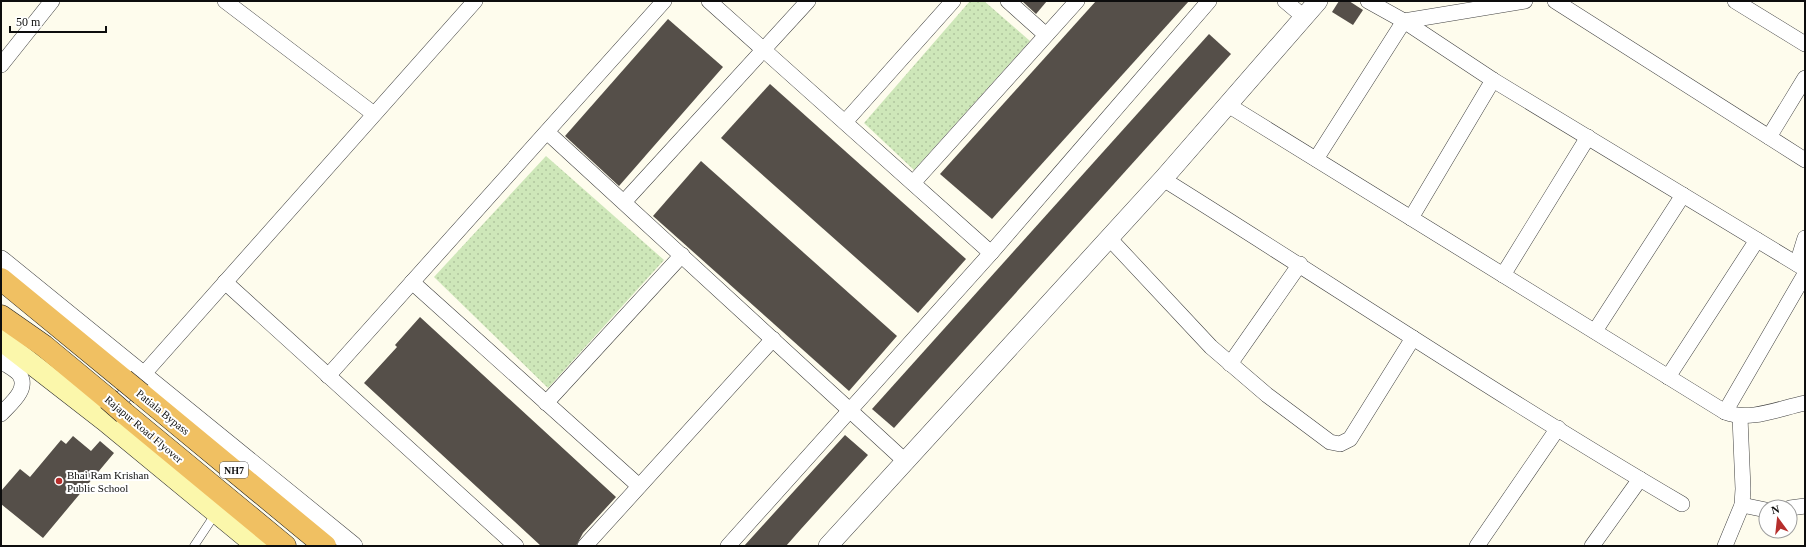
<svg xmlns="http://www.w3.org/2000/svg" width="1806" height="547" font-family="'Times New Roman',serif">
	<defs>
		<pattern id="park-dots" width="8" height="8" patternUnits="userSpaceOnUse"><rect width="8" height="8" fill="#cee7b9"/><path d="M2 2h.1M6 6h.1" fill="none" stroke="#b0c59e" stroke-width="1.8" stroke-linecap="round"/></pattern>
	</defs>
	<rect width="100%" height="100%" fill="#fefced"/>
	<g fill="url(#park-dots)">
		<path d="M970,1h14l46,40 -116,129 -50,-47z"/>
		<path d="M546,156l118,104 -116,128 -114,-111z"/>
	</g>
	<g fill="#554f49">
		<path d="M1022,1h25l-11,13z"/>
		<path d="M1096,1h93l-197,218 -52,-45z"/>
		<path d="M1339,1h10l14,9 -10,15 -21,-13z"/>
		<path d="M668,19l55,48 -104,119 -54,-50z"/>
		<path d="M1209,34l22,20 -337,374 -22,-19z"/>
		<path d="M770,84l196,175 -48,54 -197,-175z"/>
		<path d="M701,161l196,175 -48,55 -196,-175z"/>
		<path d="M420,317l196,180 -33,36 -7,13h-35l-177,-163 33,-36 -2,-2z"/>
		<path d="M845,435l23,20 -67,74 -15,17h-42z"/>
		<path d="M73,436l18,15 9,-10 14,12 -71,85 -42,-34v-13l19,-22 10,8 31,-37 5,4z"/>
	</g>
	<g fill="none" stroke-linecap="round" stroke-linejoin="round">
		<g stroke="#404040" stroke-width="9">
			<path id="service" d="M194,546l22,-33"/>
		</g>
		<g stroke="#404040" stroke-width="16">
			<g id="minor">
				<path d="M225,1l149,113"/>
				<path d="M709,1l282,252 218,-252"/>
				<path d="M1008,1l38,34"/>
				<path d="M1285,1l19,16"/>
				<path d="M1368,1l36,20 89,59 312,189"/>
				<path d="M1555,1l250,159"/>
				<path d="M1735,1l70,43"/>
				<path d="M1,65l51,-64"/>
				<path d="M1228,105l497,307c25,10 55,-4 80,-9"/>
				<path d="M845,122l108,-121"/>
				<path d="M547,132l358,329"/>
				<path d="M1769,137l36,-59"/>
				<path d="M1316,159l88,-138 121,-20"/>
				<path d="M1163,179c173,108 343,222 519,325"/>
				<path d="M913,183l164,-182"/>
				<path d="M624,202l184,-201"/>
				<path d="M1411,218l82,-138"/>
				<path d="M1109,238l102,109 56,48 63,47 10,2 10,-5 63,-101"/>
				<path d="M1797,264l8,-26"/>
				<path d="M1503,275l85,-138"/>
				<path d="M225,282l291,264"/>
				<path d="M412,282l227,204"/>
				<path d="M1595,331l88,-136"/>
				<path d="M1,361c5,4 14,8 18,13 11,15 -9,30 -18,40"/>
				<path d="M1230,364l70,-100"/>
				<path d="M328,376l336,-375"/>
				<path d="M1668,377l89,-137"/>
				<path d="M546,403l136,-148"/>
				<path d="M1725,412l80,-138"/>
				<path d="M109,413l366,-412"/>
				<path d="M1742,505l24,5"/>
				<path d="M1790,508l15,-2"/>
				<path d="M585,546l188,-207"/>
				<path d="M728,546l263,-293"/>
				<path d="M1477,546l81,-118"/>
				<path d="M1592,546l48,-67"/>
				<path d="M1725,546l17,-41 1,-16 -3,-72"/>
			</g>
		</g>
		<g stroke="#404040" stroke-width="20">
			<g id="tertiary">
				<path d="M1,260l352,286"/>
				<path d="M828,546l335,-367 155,-178"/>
			</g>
		</g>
		<g stroke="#2f2f2f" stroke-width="22">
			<path id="secondary" d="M1,340l103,80 153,126"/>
		</g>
		<g stroke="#1e1e1e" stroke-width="23">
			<g id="trunk">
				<path d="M1,279l123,101"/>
				<path d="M1,316l43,30 64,53"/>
				<path d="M141,394l184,152"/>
				<path d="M124,413l161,133"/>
			</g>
		</g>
		<use href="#service" stroke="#fff" stroke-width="8"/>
		<use href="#minor" stroke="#fff" stroke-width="15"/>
		<use href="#tertiary" stroke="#fff" stroke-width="19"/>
		<use href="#secondary" stroke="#fbf7ab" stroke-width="21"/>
		<use href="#trunk" stroke="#f0c062" stroke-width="22"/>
		<g stroke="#1e1e1e" stroke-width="23" stroke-linecap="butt">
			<g id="trunk-bridge">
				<path d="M124,380l17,14"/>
				<path d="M108,399l16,14"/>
			</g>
		</g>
		<use href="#trunk-bridge" stroke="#f0c062" stroke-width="22"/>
	</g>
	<circle fill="#b62e2c" stroke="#fff" stroke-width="1.5" cx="59" cy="481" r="4"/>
	<g text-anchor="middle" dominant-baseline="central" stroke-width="4" stroke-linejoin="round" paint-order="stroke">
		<rect fill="#fff" stroke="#565656" stroke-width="1" x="220" y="462" width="28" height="16" rx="3"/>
		<g font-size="10" font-weight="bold" fill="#0d0d0d">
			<text x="234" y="470">NH7</text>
		</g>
		<g font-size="11" fill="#0d0d0d" stroke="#fff">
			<text transform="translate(163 412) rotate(39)">Patiala Bypass</text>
			<text transform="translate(144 429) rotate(40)">Rajapur Road Flyover</text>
		</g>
		<g font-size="11" fill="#0d0d0d" stroke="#fff" text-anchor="start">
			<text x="67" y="475">Bhai Ram Krishan<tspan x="67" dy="13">Public School</tspan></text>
		</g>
	</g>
	<rect width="1806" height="547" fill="none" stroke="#0d0d0d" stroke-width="4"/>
	<g transform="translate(1778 519) rotate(345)"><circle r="19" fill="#ffffff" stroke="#9e9e9e"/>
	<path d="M0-3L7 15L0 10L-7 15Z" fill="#b62e2c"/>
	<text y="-6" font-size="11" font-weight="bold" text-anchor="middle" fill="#0d0d0d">N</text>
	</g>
	<path d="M10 26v6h96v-6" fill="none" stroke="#0d0d0d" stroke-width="2"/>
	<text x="16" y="26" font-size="12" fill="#0d0d0d" stroke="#ffffff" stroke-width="3" paint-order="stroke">50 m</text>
</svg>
